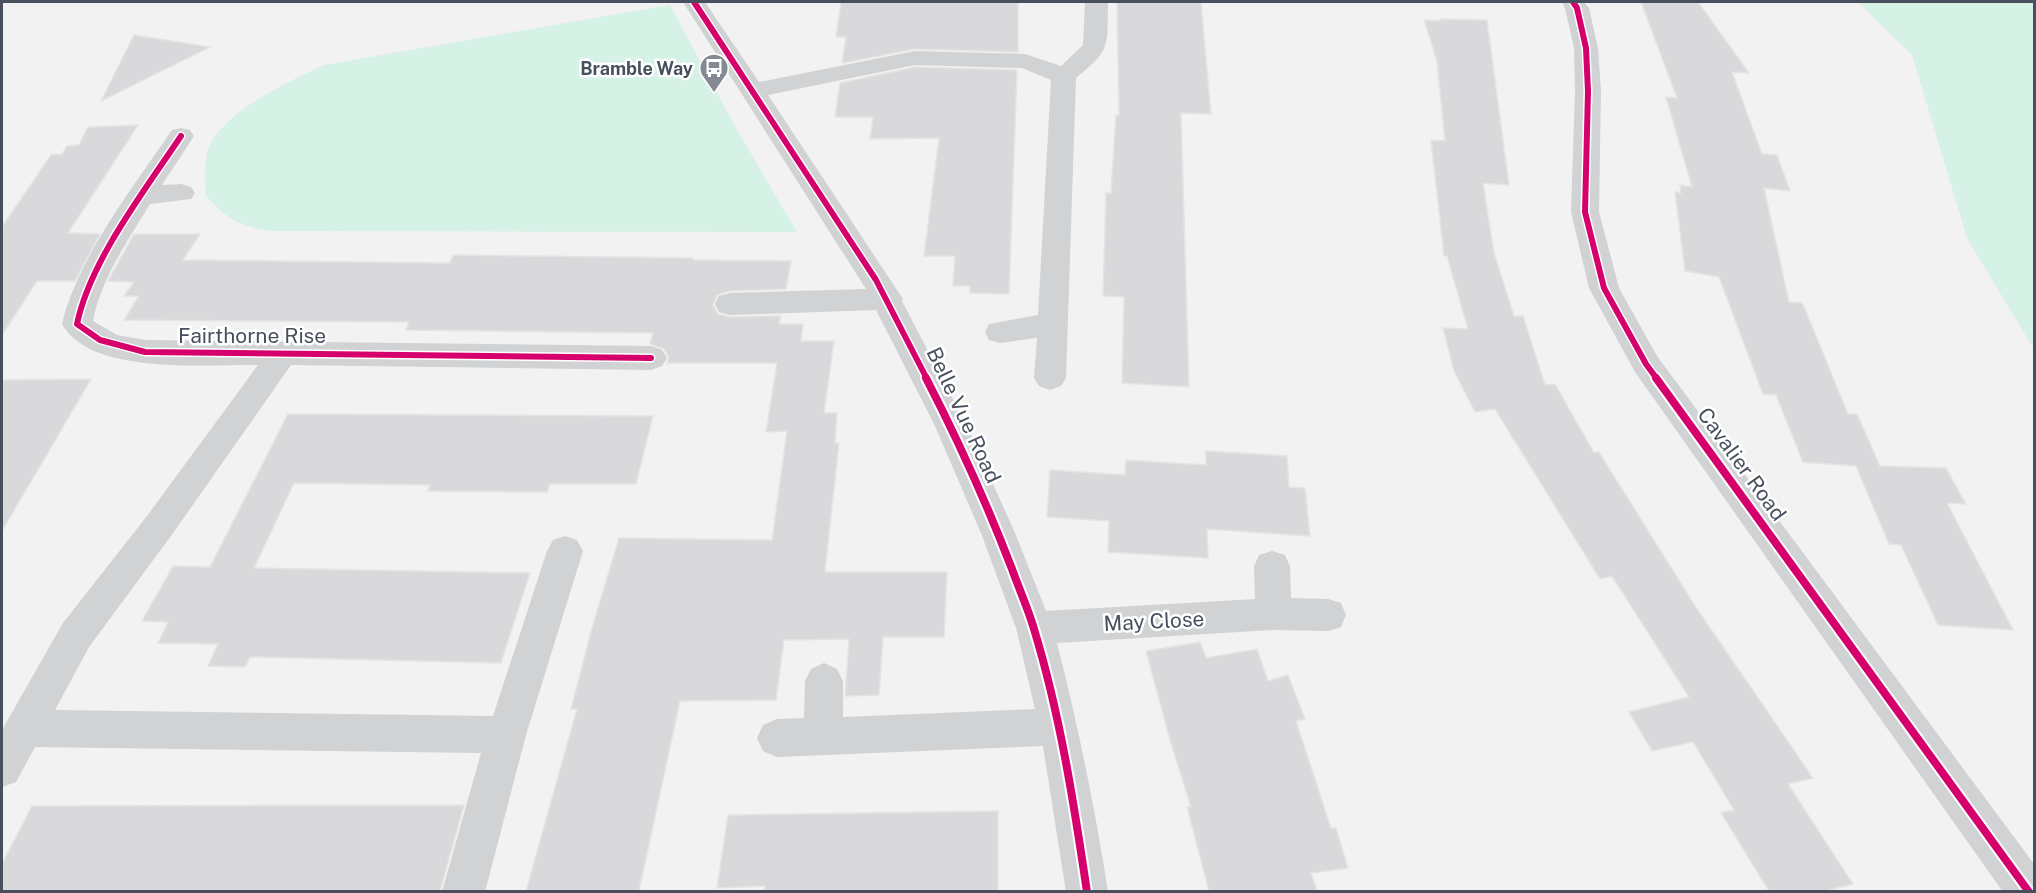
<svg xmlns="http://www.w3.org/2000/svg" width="2036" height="893" font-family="'Public Sans',sans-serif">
	<rect width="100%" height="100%" fill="#f2f2f2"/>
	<g fill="#d6f1e5">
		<path d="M1858,2h176v347l-67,-111 -55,-183z"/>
		<path d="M670,5l67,125 60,102 -527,-1c-33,-6 -41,-11 -64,-35 -1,-14 -2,-29 1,-42 9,-40 83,-73 117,-89z"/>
	</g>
	<g fill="#d9d9db" stroke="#e3e4e5" stroke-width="1.5">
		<path d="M841,2h177v50l-103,-3 -73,14 4,-26h-10z"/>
		<path d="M1117,2h84l10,112 -30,-1 8,274 -67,-4 2,-86 -21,-1 3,-103h5l5,-78h3z"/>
		<path d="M1641,2h57l51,71 -17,-1 30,82 15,1 13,36 -26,-3 25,114 13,1 3,6 43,105h9l23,52 66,2 20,36 -19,-1 66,127 -75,-5 -37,-80 -12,-1 -33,-78 -53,-4 -27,-67 -13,-1 -44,-117 -34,-6 -10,-79 6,1 -1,-8 12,2 -26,-90 11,1z"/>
		<path d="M1440,19l47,1 22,165 -26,-2 11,70 20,63h9l22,69 10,-1 39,69 5,-1 96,154 118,172 -25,6 65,100 -28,7h-56l-48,-78 13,-3 -41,-68 -41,9 -23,-39 60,-15 -77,-121 -12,3 -105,-170 -20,3 -21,-41 -11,-43 25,1 -21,-73h-3l-13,-116 14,1 -8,-80 -13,-41 17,1z"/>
		<path d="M134,35l76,12 -109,54z"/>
		<path d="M915,67l102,3 -8,224 -39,-1v-7h-17l2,-30h-31l15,-118 -69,1 3,-22h-38l5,-34z"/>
		<path d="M138,125l-70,108 32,1 -25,47h-38l-35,54v-108l49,-72 11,-1 5,-8 12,-1 9,-18z"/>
		<path d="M134,234h66l-17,26 267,3 3,-8 240,3v2l98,1 -5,28 -57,2 -12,4 -4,10 5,9 11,3 52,-1 -2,8h24l-2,17h33l-10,72h13l-2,30h4l-14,129h122l-3,65h-61l-4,58 -34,1 4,-57 -65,1 -8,60 -96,1 -41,190h-113l51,-182h-6l21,-81 27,-90 153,2 15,-109 -21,1 11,-69h-110l2,-6 -5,-8 -14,-5 3,-11 -247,-3 3,-8 -285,-2 15,-24h-15l10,-14 -26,-1z"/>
		<path d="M91,379l-89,152v-151z"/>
		<path d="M288,414l365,2 -17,68h-86l-3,8 -119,-1 2,-6 -136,-2 -40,85 276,5 -29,90 -251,-6 -5,10 -37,-1 10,-22 -60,-1 10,-21 -26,-1 31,-55 37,1z"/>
		<path d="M1206,451l81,5 2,31 16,1 5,48 -103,-7 1,29 -100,-6 1,-31 -62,-4 3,-47 75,5 1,-15 80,5z"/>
		<path d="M1200,642l6,16 51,-9 11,32 20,-6 17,44 -9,2 35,107h5l12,40 -37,5 6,18h-108l-22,-84h4l-21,-67 -24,-89z"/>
		<path d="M464,805l-24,86h-438v-27l30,-58z"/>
		<path d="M998,811v80h-234l1,-5 -48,2 11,-73z"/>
	</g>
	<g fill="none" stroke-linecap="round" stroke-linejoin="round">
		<g fill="#d0d2d4" fill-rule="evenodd">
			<path d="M683,2h22l54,80 156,-31 110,3 36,12 22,-21 2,-43h23c-1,44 4,47 -32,76l-10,300 -5,8 -11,4 -11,-4 -5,-8 3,-40 -37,5 -11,-3 -4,-8 4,-8 49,-9 13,-235 -29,-12 -107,-3 -147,30 135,204 -1,2 65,125 48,107 31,78 209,-12 -1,-33 5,-11 13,-4 13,4 5,11 1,32 37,1 13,4 5,12 -5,12 -13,4 -55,-1 -216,13c21,83 38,164 51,249h-42l-23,-146 -266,11 -14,-6 -6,-13 6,-13 14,-6 27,-1 1,-37 6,-12 13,-6 13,6 6,12v36l192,-8 -19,-81 -35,-95 -46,-107 -59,-116 -146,5 -11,-3 -4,-8 4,-8 11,-3 136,-4z"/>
			<path d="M1562,2h22l5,6 9,40 3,43 -2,121 20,76 38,68 377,508v28h-31l-368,-520 -46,-84 -18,-76 4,-121 -1,-43 -9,-40z"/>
			<path d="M181,128l9,2 4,6 -32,49 19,-1 10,3 4,6 -4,6 -41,5c-22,37 -49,74 -57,117l24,14 28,5 506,6 11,4 5,8 -5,8 -11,4 -360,-5 -120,171 -82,111 -34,63 438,6 54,-165 6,-11 12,-4 12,4 6,11 -57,184 -41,157h-43l39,-139 -446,-6 -19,35 -14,5v-57l61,-107 84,-107 111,-151c-52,-1 -167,11 -196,-41 14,-63 73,-140 110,-194z"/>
		</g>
		<g stroke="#fff" stroke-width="9">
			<g id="cycleway-far1">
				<path d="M694,2l182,278 51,99"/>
				<path d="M1573,2l4,6 9,40 2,43 -3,121 19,76 42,76 11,15"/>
				<path d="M181,136c-36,54 -91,125 -104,188l23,16 45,12 506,6"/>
			</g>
		</g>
		<g stroke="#fff" stroke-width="12">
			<g id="cycleway">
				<path d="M926,378c32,62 61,126 86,191 7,20 16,39 22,60 26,85 40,175 53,263"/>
				<path d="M1656,378l373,514"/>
			</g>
		</g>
		<use href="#cycleway-far1" stroke="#d6006c" stroke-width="6"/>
		<use href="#cycleway" stroke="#d6006c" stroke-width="8"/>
	</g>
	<defs>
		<g id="bus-pin" transform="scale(1.5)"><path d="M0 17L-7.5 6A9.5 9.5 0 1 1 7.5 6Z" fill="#848992" stroke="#fff"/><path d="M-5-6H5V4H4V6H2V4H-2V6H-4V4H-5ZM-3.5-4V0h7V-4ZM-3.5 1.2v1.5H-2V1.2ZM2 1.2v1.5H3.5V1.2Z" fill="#fff"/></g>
	</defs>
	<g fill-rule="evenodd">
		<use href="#bus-pin" x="714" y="68"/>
	</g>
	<g text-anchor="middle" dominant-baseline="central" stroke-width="5" stroke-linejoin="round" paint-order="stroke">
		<g font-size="18" font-weight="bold" fill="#48505e" stroke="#fff" text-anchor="end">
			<text x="693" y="68">Bramble Way</text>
		</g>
		<g font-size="21" fill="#48505e" stroke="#fff">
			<text x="252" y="335">Fairthorne Rise</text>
			<text transform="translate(964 415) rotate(65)">Belle Vue Road</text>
			<text transform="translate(1742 464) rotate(54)">Cavalier Road</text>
			<text transform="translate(1154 621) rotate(-3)">May Close</text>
		</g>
	</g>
	<rect width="2036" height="893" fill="none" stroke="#48505e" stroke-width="6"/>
</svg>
